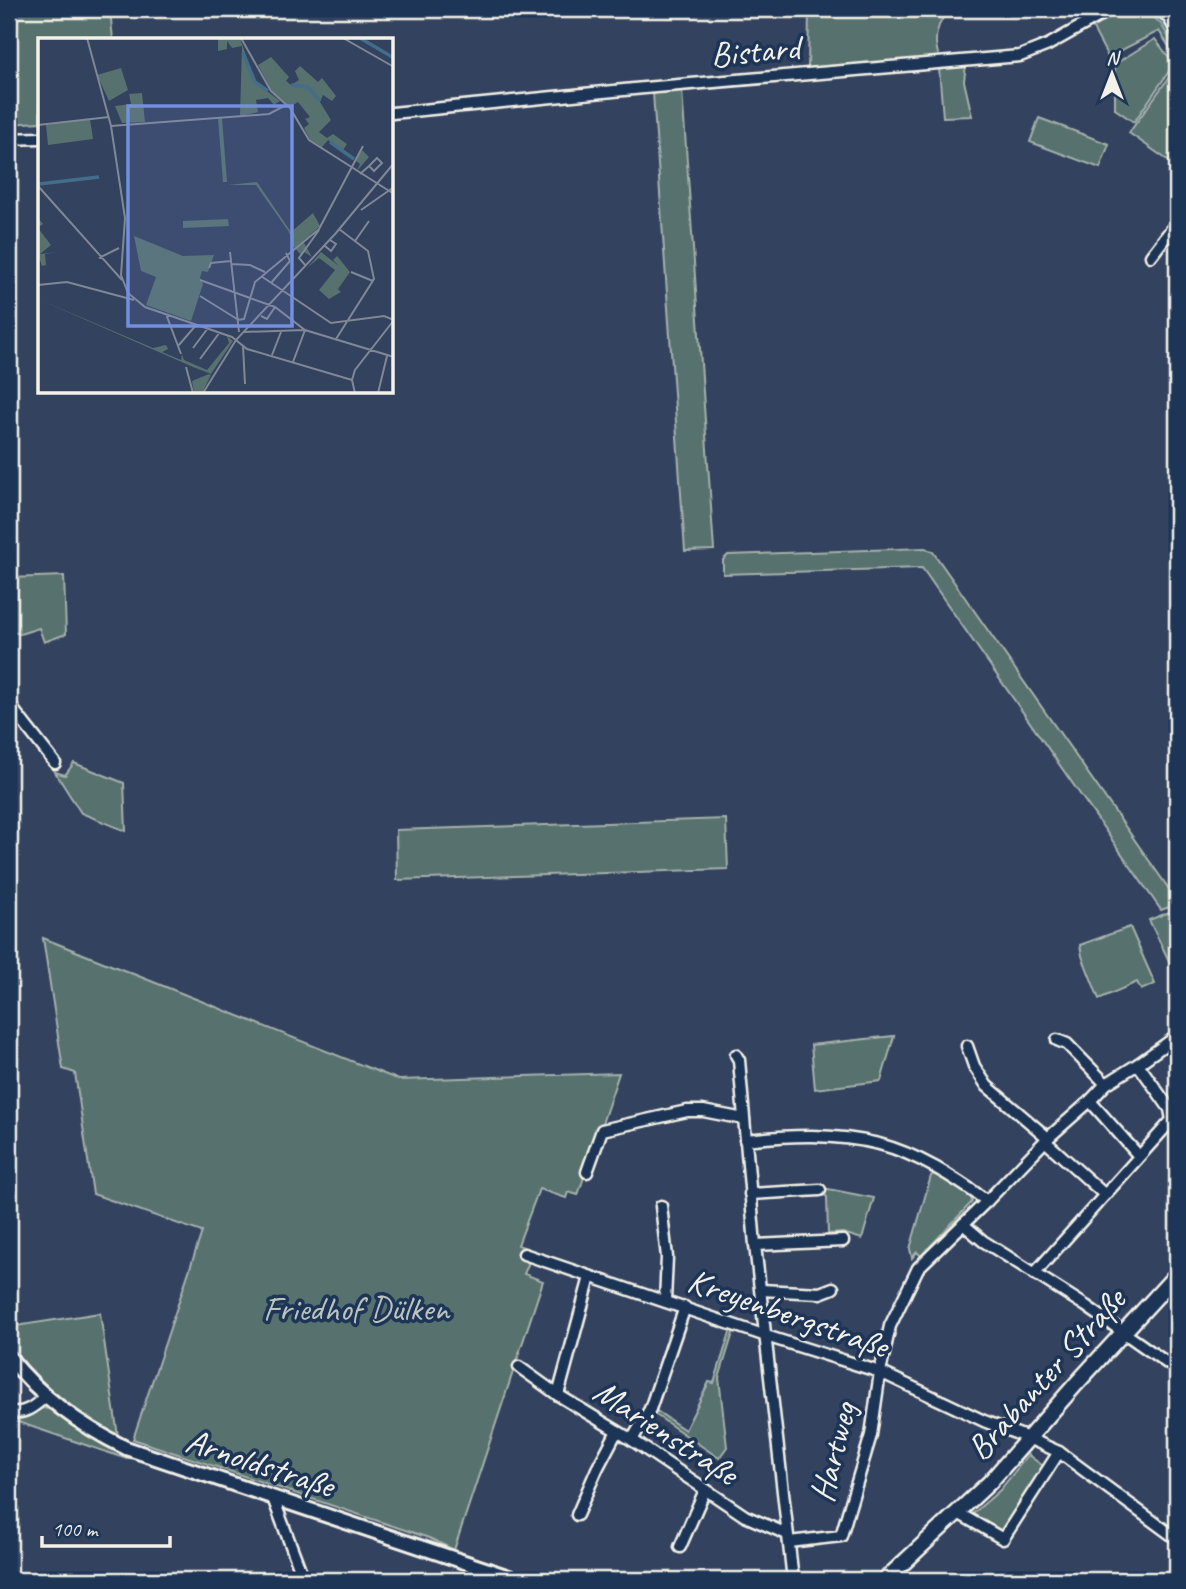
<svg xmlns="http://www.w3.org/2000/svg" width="1186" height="1589" font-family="Caveat,sans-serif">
	<rect width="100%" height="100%" fill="#33425f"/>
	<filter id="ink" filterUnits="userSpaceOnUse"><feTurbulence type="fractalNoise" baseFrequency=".0143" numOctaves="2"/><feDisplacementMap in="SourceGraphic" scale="14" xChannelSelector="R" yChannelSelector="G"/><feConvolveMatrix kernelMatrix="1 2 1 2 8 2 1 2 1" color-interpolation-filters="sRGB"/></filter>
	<g filter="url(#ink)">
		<g fill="#57716e" stroke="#a6b1ab" stroke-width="2">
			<path d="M9,9h101l3,31h-73v82l-31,2z"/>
			<path d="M809,9h132l4,6c-10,14 -12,28 -5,44l-132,11z"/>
			<path d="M1123,9h29c15,15 25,28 25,50l-18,-28 -51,26 -16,-30z"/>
			<path d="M1155,39l19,25 -40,58 -19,-13v-45z"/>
			<path d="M966,65l-2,16 8,35 -29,1 -4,-49z"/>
			<path d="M1177,66v102l-11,-9 -37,-26z"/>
			<path d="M682,90l32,460 -29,1 -32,-458z"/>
			<path d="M1039,118l70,26 -9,24 -70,-26z"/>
			<path d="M925,548l8,4 243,347 -1,6 -14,5 -239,-342 -199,6v-14l5,-5z"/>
			<path d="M64,576l2,58 -22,8 -5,-14 -19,6 -11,-3v-53z"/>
			<path d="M74,763l50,20 2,48 -45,-18 -26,-41 10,3z"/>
			<path d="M726,819l2,50 -331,11 -1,-50z"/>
			<path d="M1177,909v68l-28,-57z"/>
			<path d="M1130,927l25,57 -14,6 -4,-8 -38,17 -17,-43 -2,-11z"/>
			<path d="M43,938l356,142 220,-7 -41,122 -10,-3 -2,6 -27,-9 -21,56 8,3 -4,11 7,3 -5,12 19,7 -89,269 -25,-12 -296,-99 69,-207 -109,-38 -18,-121 -12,-4z"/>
			<path d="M894,1036l-13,45 -66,8 -4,-44z"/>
			<path d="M934,1174l20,9 17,13 1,6 -51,54 -4,-4 -5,6 -2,-9 21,-73z"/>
			<path d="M823,1188l51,10 -12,41 -19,-6 -15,1 -1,-37 -5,-4z"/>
			<path d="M100,1313l18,123h-7l-31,-17 -56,-50 -15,-19v-23z"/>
			<path d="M731,1329l3,1 -15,48 8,69 -8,11 -66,-45 2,-3 30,20 24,-48 5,1z"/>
			<path d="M43,1408l13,3 66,39 6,8 -7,-1 -112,-38v-5c13,4 22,0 34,-6z"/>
			<path d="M1028,1455l18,13 -45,65 -31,-17 30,-26z"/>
		</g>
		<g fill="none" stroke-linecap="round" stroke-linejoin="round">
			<path stroke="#8aa2b0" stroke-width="2.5" d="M1146,9l15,15 16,26"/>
			<g stroke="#f4f1e8" stroke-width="15">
				<g id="minor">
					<path d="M1160,9l9,9 8,14"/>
					<path d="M392,113l252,-25 376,-32 28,-11 64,-36"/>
					<path d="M9,139l31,-1"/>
					<path d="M1151,256l26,-34"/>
					<path d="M9,704l46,59"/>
					<path d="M1057,1040l10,4 39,40"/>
					<path d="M967,1046l7,20 13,20 61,52"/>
					<path d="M736,1055l3,5 16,185 38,335"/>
					<path d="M1090,1101l49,55"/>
					<path d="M745,1140c44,-5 90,-7 134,4 39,10 76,34 108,57"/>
					<path d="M1045,1141l60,54"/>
					<path d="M587,1172l15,-42 85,-19h16l41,8"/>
					<path d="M750,1194l70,-4"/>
					<path d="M661,1206l6,51 -2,44"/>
					<path d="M963,1224l20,17 103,65 91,64"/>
					<path d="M755,1245l88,-4"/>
					<path d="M524,1254l242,82 114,36 104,49 44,17 31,14 118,87"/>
					<path d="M1034,1274l138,-154 -2,-11 -32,-45"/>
					<path d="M761,1290l59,3 13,-5"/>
					<path d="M519,1367l39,28 74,45 113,76 42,18"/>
					<path d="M558,1395l32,-118"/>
					<path d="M9,1411c14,5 26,-5 36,-14"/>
					<path d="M632,1440l18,-31 35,-102"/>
					<path d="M273,1498l31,82"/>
					<path d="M958,1513l45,26 56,-87"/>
					<path d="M577,1515l20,-46 20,-38"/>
					<path d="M789,1542l52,-6 30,-101 9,-63 10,-46 28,-58 69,-67 61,-63 42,-37 16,-17 32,-20 39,-28"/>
					<path d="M680,1547l25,-57"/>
				</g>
			</g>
			<g stroke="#f4f1e8" stroke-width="18">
				<path id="tertiary" d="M9,1357c33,41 69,67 117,91l392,132"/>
			</g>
			<g stroke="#f4f1e8" stroke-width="19">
				<path id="secondary" d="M885,1580l105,-98 86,-98 101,-110"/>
			</g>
			<use href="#minor" stroke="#1d3557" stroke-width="10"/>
			<use href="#tertiary" stroke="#1d3557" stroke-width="12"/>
			<use href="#secondary" stroke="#1d3557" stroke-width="14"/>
		</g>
	</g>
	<g text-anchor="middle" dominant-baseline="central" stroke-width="7" stroke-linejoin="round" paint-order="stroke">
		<g font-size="35" fill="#f4f1e8" stroke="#1d3557">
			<text transform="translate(755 51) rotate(-5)">Bistard</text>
			<text transform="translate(788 1313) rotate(19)">Kreyenbergstraße</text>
			<text transform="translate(1046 1374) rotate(-48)">Brabanter Straße</text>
			<text transform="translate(666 1432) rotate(33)">Marienstraße</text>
			<text transform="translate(833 1452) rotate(-76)">Hartweg</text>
			<text transform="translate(260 1463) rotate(18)">Arnoldstraße</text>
		</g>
		<g font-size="35" fill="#bdc4bd" stroke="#1d3557">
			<text x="356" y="1308">Friedhof Dülken</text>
		</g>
	</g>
	<g transform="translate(38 38)">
		<rect width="355" height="355" fill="#33425f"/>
		<path d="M180,0h22l15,44 25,19 -6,4 -6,-7 -12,2 2,12 -18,4 2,-70 -10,2 -5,-7v8l-9,2zM233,19l18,20 -3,4 5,4 8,-5 -4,-9 5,-5 18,16 4,-4 14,18 -4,5 -9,-6 -3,7 11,18 -12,12 8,6 6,-4 14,10 -4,6 12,10 7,-10 7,7 -12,14 3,-7 -32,-24 -6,7 -12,-7 -6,-12 5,-4 -4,-5 5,-2 -12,-15 -8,5 -17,-14 -15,-28zM83,30l7,22 -19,11 -12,-26zM104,55l3,29 -23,1 -7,-17 16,-2 -2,-10zM184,80l5,64h-4l-5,-63zM52,81l3,20 -45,6 -2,-20zM219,144l34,50 22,-19 7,13 -17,15 9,16 -8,-5 -3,3 -7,-8 -5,-15 -33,-47h-28zM0,180l5,6 -5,4 13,17 -11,9 18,-2 -13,2 1,11 -4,1 -4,-11zM190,181l1,7 -46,2v-7zM96,198l49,20 31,-1 -6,17 -6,-1 -2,7 3,6 -12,37 -45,-16 10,-28 -15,-6zM283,214l18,14 -6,-6 4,-4 13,16 -12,17 3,3 -12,7 -10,-9 16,-20 -16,-12 -12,10zM0,261l115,49 13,-3 2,4 -6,3 19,8 1,-6 2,6 23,10 22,-27 -2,-7 6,5 -22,33 -17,-7 17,8 -9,18h-8l-2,-12 17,-7z" fill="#57716e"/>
		<path fill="none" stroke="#436d8a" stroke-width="3.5" d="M322,0l34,20M205,15l12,29 13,9M253,47l17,2 12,14M292,104l24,17M1,146l60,-7"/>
		<path fill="none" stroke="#808896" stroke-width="2" d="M49,0l24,88 14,92 -4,57 7,18 17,14 87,30 15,12 105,31M203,0l30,53 19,17 19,32 85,54M305,0l51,29M0,87l71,-8M73,88l158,-12 17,-9M322,136l9,-8 8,-8 5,5 -8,8 -5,-5M0,148l84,94M323,172l33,-23M317,203l14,-20M287,208l6,5 5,-7 -6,-4M192,214l9,80M61,220l20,-10M193,226l19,1 15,7M268,228l-7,-8 20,-28M171,230l2,-5 20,-2M313,234l22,9M223,238l70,47 53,-7 10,4M162,242l75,27 30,23 89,27M233,245l19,-22 -4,-8M0,247l29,-3 67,18M162,258l37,23M128,276l15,40M223,278l6,3 8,-12M199,282l7,-1 11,-37 64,-53 44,-83M206,294l61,-2M298,301l38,-60 -6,-28 -29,-22M140,308l19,-22M205,308l2,38M155,310l15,-20M234,317l9,-23M162,321l20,-27M255,324l12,-32M148,329l7,26M165,355l33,-53 100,-107 58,-70M317,355l-3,-13 3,-10 39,-50M340,355l9,-37"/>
		<path fill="#738fde" fill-opacity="0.15" stroke="#738fde" stroke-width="3.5" d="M90,68h164v220h-164z"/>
		<rect width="355" height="355" fill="none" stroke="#f4f1e8" stroke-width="3.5"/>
	</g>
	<rect width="1186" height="1589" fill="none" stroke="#1d3557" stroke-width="35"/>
	<rect x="18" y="18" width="1151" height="1554" fill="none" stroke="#f4f1e8" stroke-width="2.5" filter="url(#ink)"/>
	<g transform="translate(1112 74)" stroke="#1d3557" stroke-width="5" paint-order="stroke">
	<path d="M0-5L12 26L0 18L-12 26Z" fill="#f4f1e8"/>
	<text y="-10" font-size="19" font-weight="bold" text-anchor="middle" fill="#f4f1e8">N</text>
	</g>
	<path d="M42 1536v10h128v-10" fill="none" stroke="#f4f1e8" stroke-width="3.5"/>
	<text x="52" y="1536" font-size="21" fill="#f4f1e8" stroke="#1d3557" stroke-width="5" paint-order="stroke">100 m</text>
</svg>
